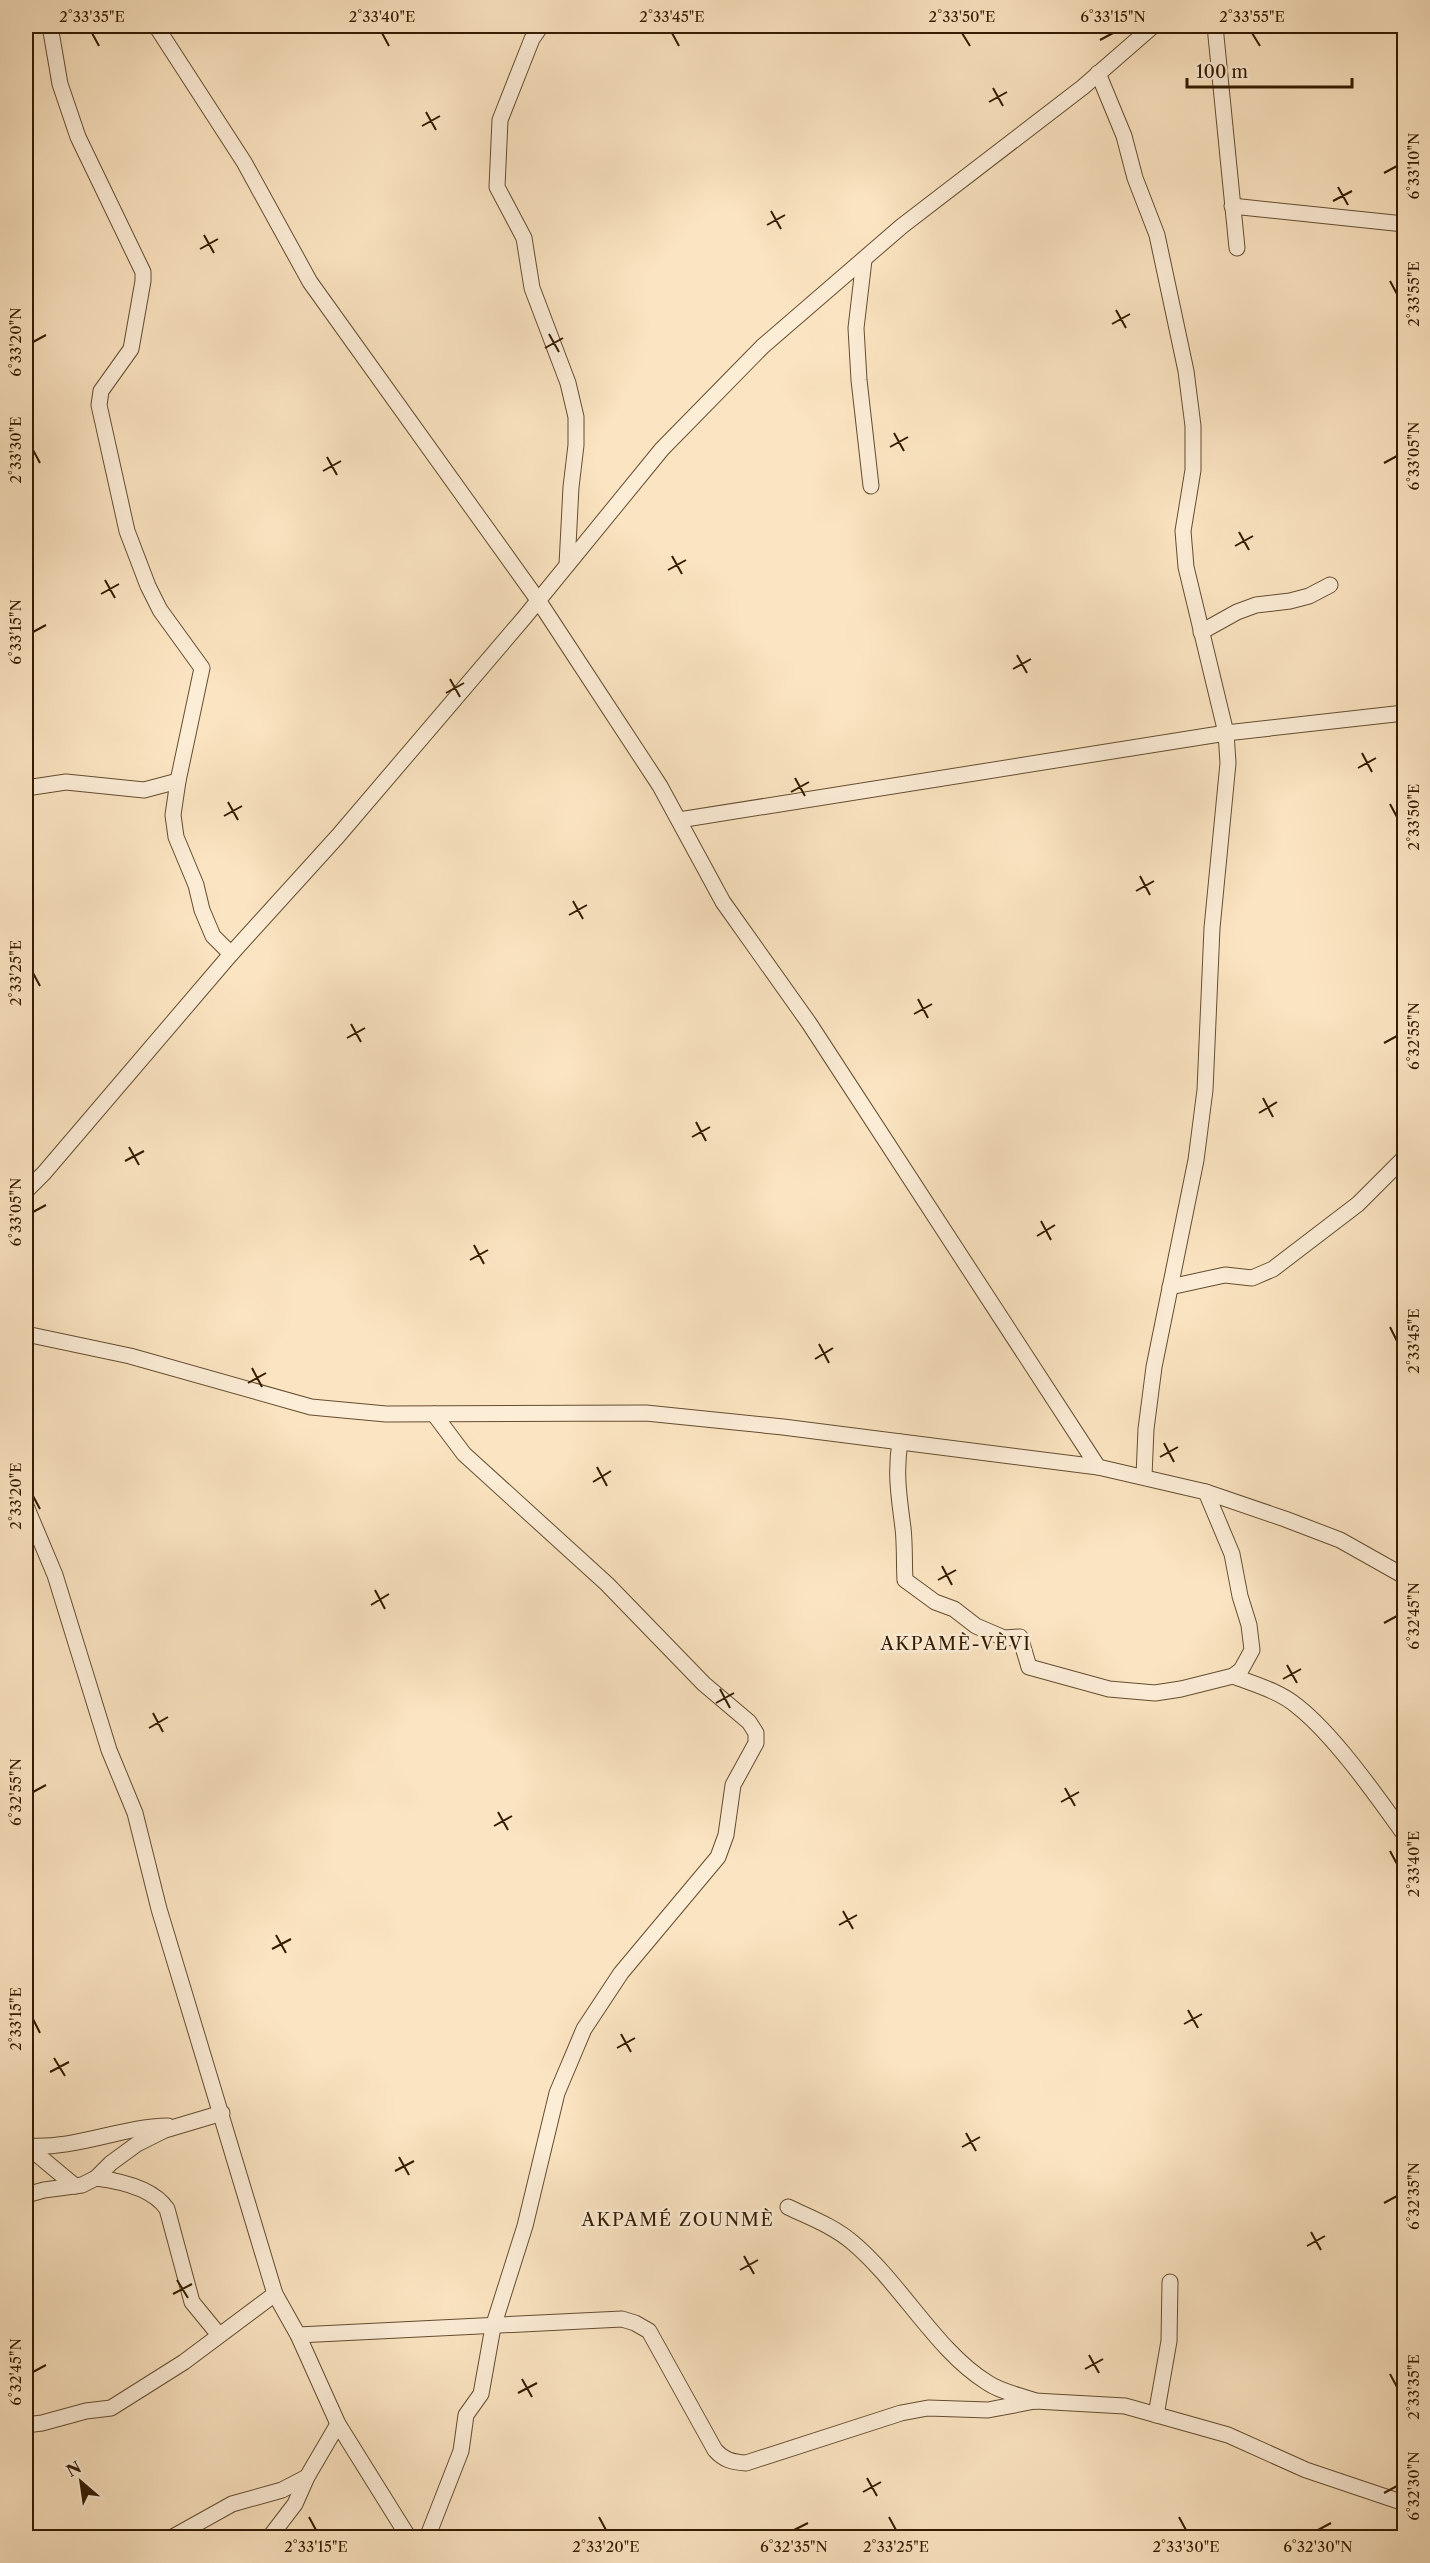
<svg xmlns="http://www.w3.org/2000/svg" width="1430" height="2563" font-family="'Libre Caslon Text',serif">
	<rect width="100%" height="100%" fill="#fbe4c1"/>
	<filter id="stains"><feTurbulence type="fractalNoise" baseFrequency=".00333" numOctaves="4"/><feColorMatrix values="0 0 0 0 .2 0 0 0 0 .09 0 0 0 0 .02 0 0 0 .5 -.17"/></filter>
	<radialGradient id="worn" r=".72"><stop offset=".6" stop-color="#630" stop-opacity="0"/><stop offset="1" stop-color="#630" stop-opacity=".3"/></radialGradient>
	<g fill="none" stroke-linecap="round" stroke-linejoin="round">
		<g stroke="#654d30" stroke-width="17">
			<g id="minor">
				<path d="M50,26l10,58 18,53 65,135v9l-12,68 -30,42 -2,14 28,126 21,55 12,24 42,58 -24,113 -5,34 3,22 20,48 6,25 11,26 18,18"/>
				<path d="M156,26l88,136 66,120 228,318 122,186 63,116 86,121 289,444"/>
				<path d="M541,26l-9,13 -32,81 -3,67 27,51 8,50 36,95 8,34v28l-5,42 -4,78"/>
				<path d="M1215,26l22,222"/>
				<path d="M1098,73l26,63 11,42 22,57 29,136 7,55v44l-10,61 3,36 40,166 2,30 -16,165 -7,162 -9,70 -42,207 -8,62 -2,47"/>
				<path d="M1232,206l172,18"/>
				<path d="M864,260l-8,68 3,52 12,106"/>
				<path d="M1201,632l36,-20 19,-7 34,-4 19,-5 21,-11"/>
				<path d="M26,788l40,-6 78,8 34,-9"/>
				<path d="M679,820l547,-87 178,-20"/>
				<path d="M26,1191l18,-18 187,-219 107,-118 186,-218 138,-169 101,-103 139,-120 181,-139 70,-61"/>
				<path d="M1170,1287l55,-12 27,3 21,-9 85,-65 46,-46"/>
				<path d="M26,1334l104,22 181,51 75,7 260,-1 137,14 315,40 108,25 79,27 55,21 64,36"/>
				<path d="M900,1442c-5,31 -1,55 3,86 2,17 1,35 2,52l30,22 19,7 22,17 28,12 16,-1 9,30 80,22 46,4 26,-4 52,-13 8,-6 11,-20 -3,-25 -9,-29 -8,-42 -26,-62"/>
				<path d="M26,1506l29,69 54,175 26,63 24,96 116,385 23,41 40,89 71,114"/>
				<path d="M1233,1676c21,8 46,15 64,30 37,29 79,89 107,128"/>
				<path d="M27,2146l48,40"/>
				<path d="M28,2146c49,3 92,-19 140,-20"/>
				<path d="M96,2178c24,3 57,10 71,31l25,93 27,33"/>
				<path d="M26,2195l18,-5 38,-5 14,-7 15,-15 26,-19 28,-14 57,-17"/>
				<path d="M788,2207c23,11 45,19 64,35 49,41 84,109 136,141 13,9 32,12 47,18"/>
				<path d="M298,2335l324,-16 13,4 14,8 66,119c9,10 17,12 31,13l155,-50 27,-5 60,2 47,-9 90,5 103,29 78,35 98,33"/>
				<path d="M1156,2415l13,-74 1,-59"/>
				<path d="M26,2425l16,-2 44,-12 25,-3 73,-46 91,-68"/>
				<path d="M171,2538l61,-34 50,-14 25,-13"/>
				<path d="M269,2538l26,-34 12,-27 31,-53"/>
				<path d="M427,2538l34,-87 5,-36 15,-21 12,-67 32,-101 32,-133 27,-64 37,-56 97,-116 8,-22 7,-50 23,-42v-10l-7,-11 -45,-38 -97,-100 -143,-130 -30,-40"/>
			</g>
		</g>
		<use href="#minor" stroke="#fcedd7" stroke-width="15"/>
	</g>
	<path fill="none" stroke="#331b00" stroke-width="2" d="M92,33l7,13M382,33l7,13M672,33l7,13M962,33l8,13M1252,33l8,13M1100,40l13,-7M993,88l10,18M989,102l18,-10M426,112l10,18M422,126l18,-10M1384,173l13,-7M1338,187l10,18M1333,201l19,-10M771,211l10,18M767,225l18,-10M204,235l10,18M200,249l18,-10M1390,281l7,13M1116,310l10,18M1112,324l18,-10M549,334l10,18M33,342l13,-7M545,348l18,-10M894,433l10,18M890,447l18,-10M33,450l7,13M327,457l10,18M1384,463l13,-7M323,471l18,-10M1239,532l10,18M1235,546l18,-10M672,556l10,18M668,570l18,-10M105,580l10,18M101,594l18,-10M33,632l13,-7M1017,655l10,18M1013,669l18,-10M450,679l10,18M446,693l18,-10M1362,753l10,19M1358,768l18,-10M795,778l10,18M791,792l18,-10M228,802l10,18M1390,804l7,13M224,816l18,-10M1140,876l10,19M1136,891l18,-10M573,901l10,18M569,915l18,-10M33,973l7,13M918,999l10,19M914,1014l18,-10M351,1024l10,18M347,1038l18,-10M1384,1043l13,-7M1263,1098l10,19M1259,1113l18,-11M696,1122l10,19M692,1137l18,-10M129,1147l10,18M125,1161l19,-10M33,1212l13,-7M1041,1221l10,19M1037,1236l18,-11M474,1245l10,19M470,1260l18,-10M1390,1327l7,14M819,1344l10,19M815,1359l18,-11M252,1368l10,19M248,1383l18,-10M1164,1443l10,19M1160,1457l18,-10M597,1467l10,19M593,1482l18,-11M33,1496l7,13M942,1566l10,19M938,1580l18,-10M375,1590l10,19M371,1605l18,-11M1384,1623l13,-7M1287,1665l10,18M1283,1679l18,-10M720,1689l10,19M716,1703l18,-10M153,1713l10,19M149,1728l19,-11M1065,1788l10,18M33,1792l13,-7M1061,1802l18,-10M498,1812l10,18M494,1826l18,-10M1390,1851l7,13M843,1911l10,18M839,1925l18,-10M276,1935l10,18M272,1949l19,-10M1188,2010l10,18M33,2019l7,14M1184,2024l18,-10M621,2034l10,18M617,2048l18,-10M54,2058l11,18M50,2072l19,-10M966,2133l10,18M962,2147l18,-10M399,2157l10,18M395,2171l19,-10M1384,2203l13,-7M1311,2232l10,18M1307,2246l18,-10M744,2256l10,18M740,2270l18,-10M177,2280l11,18M173,2294l19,-10M1089,2355l10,18M1085,2369l18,-10M33,2372l13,-7M1390,2374l7,13M522,2379l10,18M518,2393l19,-10M867,2478l10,18M863,2492l18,-10M1384,2493l13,-7M309,2517l7,13M599,2517l7,13M889,2517l7,13M1179,2517l7,13M794,2530l14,-7M1318,2530l13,-7"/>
	<g text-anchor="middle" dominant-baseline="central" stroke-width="5" stroke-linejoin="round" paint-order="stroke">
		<g font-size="18" letter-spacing="1.5" fill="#331b00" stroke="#fcedd7">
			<text x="956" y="1644">AKPAMÈ-VÈVI</text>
			<text x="678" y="2220">AKPAMÉ ZOUNMÈ</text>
		</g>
	</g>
	<rect width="1430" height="2563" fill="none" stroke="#fbe4c1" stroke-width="66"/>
	<g transform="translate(81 2482) rotate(331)" stroke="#fcedd7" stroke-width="4.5" paint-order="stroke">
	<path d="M0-4.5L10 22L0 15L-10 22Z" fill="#331b00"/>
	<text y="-9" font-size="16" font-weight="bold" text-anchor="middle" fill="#331b00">N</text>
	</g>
	<path d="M1187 78v9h165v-9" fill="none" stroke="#331b00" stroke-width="3"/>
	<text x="1196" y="78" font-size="18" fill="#331b00" stroke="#fcedd7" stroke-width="4.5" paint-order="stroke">100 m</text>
	<rect x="33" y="33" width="1364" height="2497" fill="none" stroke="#331b00" stroke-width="2"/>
	<g font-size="15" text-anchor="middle" fill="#331b00">
		<text x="92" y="22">2°33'35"E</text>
		<text x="382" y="22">2°33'40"E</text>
		<text x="672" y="22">2°33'45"E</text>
		<text x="962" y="22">2°33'50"E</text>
		<text x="1113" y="22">6°33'15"N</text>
		<text x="1252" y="22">2°33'55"E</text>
		<text transform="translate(1414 166) rotate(-90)" y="5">6°33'10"N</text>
		<text transform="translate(1414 294) rotate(-90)" y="5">2°33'55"E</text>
		<text transform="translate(16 342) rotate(-90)" y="5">6°33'20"N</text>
		<text transform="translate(16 450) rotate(-90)" y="5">2°33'30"E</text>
		<text transform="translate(1414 456) rotate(-90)" y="5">6°33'05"N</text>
		<text transform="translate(16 632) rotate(-90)" y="5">6°33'15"N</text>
		<text transform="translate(1414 817) rotate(-90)" y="5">2°33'50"E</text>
		<text transform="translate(16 973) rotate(-90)" y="5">2°33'25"E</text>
		<text transform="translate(1414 1036) rotate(-90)" y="5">6°32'55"N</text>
		<text transform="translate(16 1212) rotate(-90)" y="5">6°33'05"N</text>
		<text transform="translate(1414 1341) rotate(-90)" y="5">2°33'45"E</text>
		<text transform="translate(16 1496) rotate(-90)" y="5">2°33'20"E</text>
		<text transform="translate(1414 1616) rotate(-90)" y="5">6°32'45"N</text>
		<text transform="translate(16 1792) rotate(-90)" y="5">6°32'55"N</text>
		<text transform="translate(1414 1864) rotate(-90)" y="5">2°33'40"E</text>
		<text transform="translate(16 2019) rotate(-90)" y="5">2°33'15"E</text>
		<text transform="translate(1414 2196) rotate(-90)" y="5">6°32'35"N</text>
		<text transform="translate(16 2372) rotate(-90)" y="5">6°32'45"N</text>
		<text transform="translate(1414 2387) rotate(-90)" y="5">2°33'35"E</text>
		<text transform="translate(1414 2486) rotate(-90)" y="5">6°32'30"N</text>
		<text x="316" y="2552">2°33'15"E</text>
		<text x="606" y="2552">2°33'20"E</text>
		<text x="794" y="2552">6°32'35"N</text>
		<text x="896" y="2552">2°33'25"E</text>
		<text x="1186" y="2552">2°33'30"E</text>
		<text x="1318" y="2552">6°32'30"N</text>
	</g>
	<rect width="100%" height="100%" filter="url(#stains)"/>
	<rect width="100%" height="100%" fill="url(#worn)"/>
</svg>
